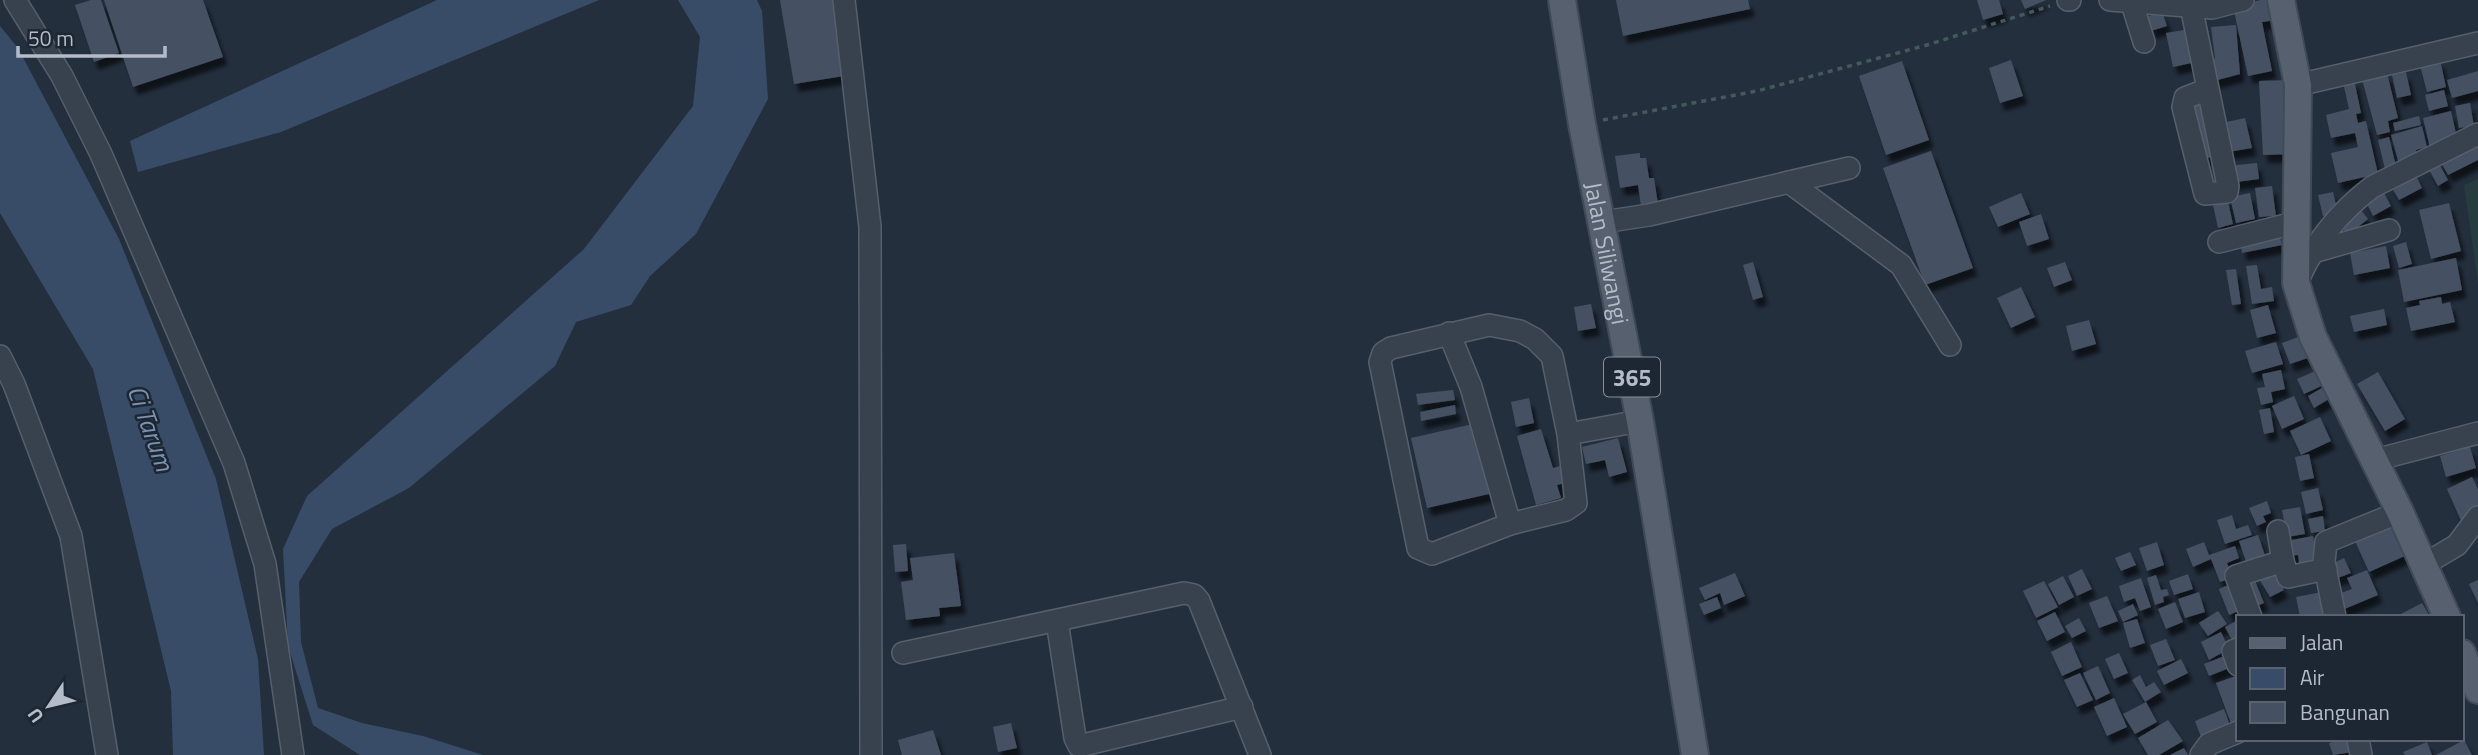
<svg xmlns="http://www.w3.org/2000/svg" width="2478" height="755" font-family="'Titillium Web',sans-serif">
	<defs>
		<filter id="shadow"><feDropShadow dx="4.5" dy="8" stdDeviation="2" flood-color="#0009"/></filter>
	</defs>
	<rect width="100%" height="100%" fill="#242f3e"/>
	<path fill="#263c3f" d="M2478,179v104l-14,-98z"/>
	<g fill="#394c67">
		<path d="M437,0h162l-318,132 -143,40 -8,-31z"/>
		<path d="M678,0h79l5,11 6,88 -72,135 -46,42 -19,29 -55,17 -21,44 -146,122 -77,41 -33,53 2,60 17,66 44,15 61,13 60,19h-123l-47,-30 -25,-79 -5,-97 24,-53 277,-247 109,-143 7,-69z"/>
		<path d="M0,26l18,22 101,191 97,240 42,180 6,96h-91l-2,-64 -78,-322 -93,-156z"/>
	</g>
	<g fill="#455162" filter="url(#shadow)">
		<path d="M91,0h10l18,53 -25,9 -19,-57z"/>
		<path d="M104,0h99l20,57 -90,30z"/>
		<path d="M780,0h57l13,75 -56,9z"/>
		<path d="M1616,0h132l2,9 -127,27z"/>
		<path d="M1977,0h22l4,14 -20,6z"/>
		<path d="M2021,0h25l-21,9z"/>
		<path d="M2261,0h10l5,20 -14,2 10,49 -24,5 -15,-70z"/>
		<path d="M2162,12l5,14 -16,5 -5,-14z"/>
		<path d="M2236,25l4,49 -26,7 -5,-15 6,-8 -4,-31z"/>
		<path d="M2190,29l6,33 -23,5 -7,-34z"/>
		<path d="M2011,60l12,36 -23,7 -11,-35z"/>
		<path d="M2440,60l6,27 -19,5 -7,-27z"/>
		<path d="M1902,61l27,79 -43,15 -27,-79z"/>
		<path d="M2478,71v20l-26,7 -5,-18z"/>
		<path d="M2406,72l5,23 -14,3 -5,-23z"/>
		<path d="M2387,73l11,45 -10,3 2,11 -13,3 -15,-56z"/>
		<path d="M2354,79l7,34 -5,1 2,9 8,-2 12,53 -40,9 -7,-30 27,-6 -3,-14 -24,5 -5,-23 23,-6 -6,-27z"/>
		<path d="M2290,80l4,74 -31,1 -4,-74z"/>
		<path d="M2444,90l4,16 -19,5 -4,-16z"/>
		<path d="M2206,103l13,52 -20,5 -12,-53z"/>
		<path d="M2470,103l4,23 -15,2 -4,-22z"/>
		<path d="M2451,111l6,27 -27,10 -7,-30z"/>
		<path d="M2419,116l2,9 -26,6 -2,-8z"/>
		<path d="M2245,118l7,30 -24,4 -6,-29z"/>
		<path d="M2422,126l5,21 -11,3 2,8 -19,6 -8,-29z"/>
		<path d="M2389,137l7,29 -11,3 -7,-29z"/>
		<path d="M2478,140v20l-30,15 -8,-15z"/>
		<path d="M1931,151l42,117 -48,17 -42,-117z"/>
		<path d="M1640,153v5h6l3,20h5l4,26 -17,2 -3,-21 -18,3 -5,-32z"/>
		<path d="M2438,162l10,18 -10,6 -10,-18z"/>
		<path d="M2257,163l2,16 -30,4 -2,-17z"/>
		<path d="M2415,174l7,14 -23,12 -8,-14z"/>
		<path d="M2272,186l4,30 -17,1 -4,-29z"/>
		<path d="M2383,191l8,15 -18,10 -8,-16z"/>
		<path d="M2333,192l5,21 -15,3 -5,-21z"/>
		<path d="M2021,193l9,21 -32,13 -9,-20z"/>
		<path d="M2250,193l5,26 -19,4 -6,-26z"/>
		<path d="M2227,197l6,27 -15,4 -6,-28z"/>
		<path d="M2449,203l12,48 -30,8 -12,-49z"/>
		<path d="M2358,206l10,13 -20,16 -10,-13z"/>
		<path d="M2041,214l8,25 -22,7 -8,-24z"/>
		<path d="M2279,232l3,13 -40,8 -2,-13z"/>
		<path d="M2406,242l6,22 -13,4 -6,-22z"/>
		<path d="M2386,246l4,22 -36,7 -4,-22z"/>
		<path d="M2456,258l6,32 -58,12 -6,-32z"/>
		<path d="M1753,262l10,35 -10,3 -10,-35z"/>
		<path d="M2065,262l7,18 -18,7 -7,-19z"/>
		<path d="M2257,265l4,24 11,-2 2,14 -22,3 -6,-38z"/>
		<path d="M2236,269l5,35 -9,1 -6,-35z"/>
		<path d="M2021,287l14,30 -24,11 -14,-30z"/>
		<path d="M2441,297l1,7 8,-2 5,20 -44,9 -5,-23 14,-3 -1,-4z"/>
		<path d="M1591,304l5,24 -18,3 -4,-24z"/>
		<path d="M2268,305l8,28 -19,5 -7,-28z"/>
		<path d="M2384,309l3,16 -33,7 -4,-16z"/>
		<path d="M2089,320l7,24 -24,7 -6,-25z"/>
		<path d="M2301,336l7,22 -18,6 -8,-21z"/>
		<path d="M2276,342l7,22 -31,9 -7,-22z"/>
		<path d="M2320,369l6,15 -22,10 -7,-15z"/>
		<path d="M2281,370l4,19 -14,3 2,10 -12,3 -4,-17 8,-1 -3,-13z"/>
		<path d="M2378,372l27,47 -20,12 -28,-47z"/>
		<path d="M2322,388l7,11 -15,9 -6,-12z"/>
		<path d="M1453,390l2,10 -37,5 -2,-11z"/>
		<path d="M2294,396l10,23 -22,10 -10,-23z"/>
		<path d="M1529,398l5,25 -18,4 -5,-25z"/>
		<path d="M1455,405l1,9 -35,7 -1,-9z"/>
		<path d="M2270,408l4,24 -10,2 -5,-24z"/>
		<path d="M2320,417l11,24 -30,14 -11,-24z"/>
		<path d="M1473,424l16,70 -62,14 -16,-70z"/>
		<path d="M1541,429l12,39 7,-2 5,17 -8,2 4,13 -25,7 -19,-69z"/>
		<path d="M1618,438l9,34 -18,5 -4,-17 -19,4 -4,-17z"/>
		<path d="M2470,447l6,21 -30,9 -6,-21z"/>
		<path d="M2309,454l5,24 -14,3 -5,-24z"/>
		<path d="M2472,477l6,12v18l-16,16 -15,-34z"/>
		<path d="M2318,488l5,22 -17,4 -5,-22z"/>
		<path d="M2267,501l4,12 -8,3 3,6 -9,4 -8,-18z"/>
		<path d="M2300,507l5,27 -18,3 -5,-27z"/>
		<path d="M2232,515l4,14 12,-4 4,10 -27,9 -8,-24z"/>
		<path d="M2323,516l2,15 -14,2 -3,-14z"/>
		<path d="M2394,524l13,31 -38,17 -14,-31z"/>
		<path d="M2258,535l10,29 -19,6 -10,-29z"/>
		<path d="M2313,536l5,31 -18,2 -2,-14 -10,1 -2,-15z"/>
		<path d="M2157,542l7,23 -17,6 -8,-23z"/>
		<path d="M2204,542l5,13 26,-9 4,12 -12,5 6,15 -13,4 -9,-23 -18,8 -7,-18z"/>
		<path d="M906,544l2,27 -13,1 -2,-27z"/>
		<path d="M2130,552l6,13 -15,6 -6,-13z"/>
		<path d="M954,553l7,53 -22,2 1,8 -34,4 -5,-38 12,-2 -3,-22z"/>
		<path d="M2344,558l7,15 -16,6 -6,-14z"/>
		<path d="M2082,569l10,20 -15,7 -9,-20z"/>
		<path d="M2272,569l12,21 -14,7 -12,-20z"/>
		<path d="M2367,570l11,25 -36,15 -6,-15 16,-6 -5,-11z"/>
		<path d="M1735,573l10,23 -21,9 -4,-12 -15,7 -6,-12z"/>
		<path d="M2188,574l5,15 -19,6 -5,-14z"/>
		<path d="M2156,575l5,15 6,-1 2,6 -6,2 1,5 -9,3 -8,-27z"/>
		<path d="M2063,576l11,21 -15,8 -11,-21z"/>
		<path d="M2253,576l11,27 -10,4 -11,-26z"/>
		<path d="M2141,578l10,29 -11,4 -5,-13 -11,4 -5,-16z"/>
		<path d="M2478,580v23l-9,-19z"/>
		<path d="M2044,581l14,26 -22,11 -13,-27z"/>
		<path d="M2235,582l11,26 -17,7 -10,-26z"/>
		<path d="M2199,592l6,20 -20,6 -7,-19z"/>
		<path d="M2322,592l5,25h-27l-4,-20z"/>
		<path d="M2107,596l11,25 -19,7 -10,-25z"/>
		<path d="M1717,597l4,11 -17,7 -5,-11z"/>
		<path d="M2175,602l8,20 -17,7 -8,-20z"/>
		<path d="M2422,603l7,12 -29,2 -1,-2z"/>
		<path d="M2133,604l5,11 -15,7 -5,-11z"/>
		<path d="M2218,611l9,13 -19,12 -9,-13z"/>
		<path d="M2055,612l10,20 -18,9 -10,-20z"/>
		<path d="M2079,618l7,13 -14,7 -7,-12z"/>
		<path d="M2137,619l8,24 -15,5 -7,-25z"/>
		<path d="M2238,620v24l-3,2 -10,-19z"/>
		<path d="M2221,632l8,17 -20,11 -8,-18z"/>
		<path d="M2166,639l9,21 -17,6 -8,-21z"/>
		<path d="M2071,642l11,25 -20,9 -11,-24z"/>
		<path d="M2119,653l9,20 -14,6 -9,-20z"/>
		<path d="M2227,655l5,12 -23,9 -5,-12z"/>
		<path d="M2181,659l7,14 -24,12 -7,-14z"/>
		<path d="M2098,666l12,27 -14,7 -13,-27z"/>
		<path d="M2080,673l13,27 -16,7 -13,-27z"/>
		<path d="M2140,675l6,12 8,-5 7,10 -16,10 -13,-22z"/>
		<path d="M2236,676l2,6v45l-5,2 -17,-46z"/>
		<path d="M2114,698l13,29 -20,9 -13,-29z"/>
		<path d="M2146,702l11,20 -22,12 -12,-20z"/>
		<path d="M2224,709l6,16 -29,12 -6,-16z"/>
		<path d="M2168,720l15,21 -24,14h-11l-10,-17z"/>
		<path d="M1011,723l6,25 -19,4 -5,-25z"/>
		<path d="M933,730l8,25h-39l-4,-15z"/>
		<path d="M2342,739h8l3,13 -20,3 -4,-12z"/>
		<path d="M2464,740l8,15h-36z"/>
		<path d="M2427,742l5,13h-27l-2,-3z"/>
		<path d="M2184,748l4,7h-18z"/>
	</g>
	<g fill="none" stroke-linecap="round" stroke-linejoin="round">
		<g stroke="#565f6c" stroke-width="24">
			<g id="minor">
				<path d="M15,0l47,76 39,78 133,309 31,101 28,191"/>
				<path d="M844,0l26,227 1,528"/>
				<path d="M2068,0h2"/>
				<path d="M2110,0l102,8 31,-8"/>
				<path d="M2131,0l13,42"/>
				<path d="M2191,6l37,180 -1,6 -22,2 -22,-87 2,-9 23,-9"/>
				<path d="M2298,85l180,-42"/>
				<path d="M1789,182l112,83 49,80"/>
				<path d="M1603,222l46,-7 200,-47"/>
				<path d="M2219,242l78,-20"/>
				<path d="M2310,253l79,-23"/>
				<path d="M2298,280c17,-38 40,-67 74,-93l106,-53"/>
				<path d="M1449,333l22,54 39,137"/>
				<path d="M0,356l14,28 57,152 36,219"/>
				<path d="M1568,434l8,69 -10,7 -56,14 -78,30 -14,-6 -38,-186 3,-9 8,-5 98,-23 31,6 15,8 17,17 16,78 72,-13"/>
				<path d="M2375,460l103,-27"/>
				<path d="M2278,531l5,30 5,16 38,-8"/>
				<path d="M2425,564l32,-19 21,-28"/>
				<path d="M2251,617l-15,-41 47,-15"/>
				<path d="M2335,617l-11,-55 2,-20 74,-30"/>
				<path d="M1057,621l18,117 4,8 163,-39"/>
				<path d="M2238,649l-5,2 5,14"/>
				<path d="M903,653l281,-60 10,2 5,6 61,154"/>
				<path d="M2358,739l3,16"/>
				<path d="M2201,755l8,-11 29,-12"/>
			</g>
		</g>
		<g stroke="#414a57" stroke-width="30">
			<g id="major">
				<path id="s1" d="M1562,0l20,124 58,297 55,334"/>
				<path d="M2281,0l17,85 -2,198 17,54 87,175 47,105"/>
				<path d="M2462,653l16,37"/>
			</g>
		</g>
		<path stroke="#44595c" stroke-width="3.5" stroke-dasharray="5 5" stroke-linecap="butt" d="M1603,120l154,-29 170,-46 123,-39"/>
		<use href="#minor" stroke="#38414e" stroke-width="21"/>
		<use href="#major" stroke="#56606e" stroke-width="26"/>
	</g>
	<g text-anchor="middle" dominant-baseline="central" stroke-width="5" stroke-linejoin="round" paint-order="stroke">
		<rect fill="#1d2633" stroke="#878f9c" stroke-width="2" x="1604" y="357.5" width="56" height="39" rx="5"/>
		<g font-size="23" font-weight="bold" fill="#b4bcc9">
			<text x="1632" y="377">365</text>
		</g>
		<g font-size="24" fill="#b4bcc9" stroke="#1d2633">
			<text stroke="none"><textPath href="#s1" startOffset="257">Jalan Siliwangi</textPath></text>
		</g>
		<g font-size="26" font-style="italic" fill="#7c92b1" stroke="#1d2633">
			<text transform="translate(151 428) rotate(70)">Ci Tarum</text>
		</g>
	</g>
	<rect x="2236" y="615" width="228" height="126" fill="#1d2633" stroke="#59626f" stroke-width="2"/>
	<rect x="2250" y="638" width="35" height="10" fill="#56606e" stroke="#59626f" stroke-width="2"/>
	<text x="2300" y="650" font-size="21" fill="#b4bcc9">Jalan</text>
	<rect x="2250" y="668" width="35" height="21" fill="#394c67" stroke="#59626f" stroke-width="2"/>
	<text x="2300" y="685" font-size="21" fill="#b4bcc9">Air</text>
	<rect x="2250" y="702" width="35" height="21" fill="#455162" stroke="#59626f" stroke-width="2"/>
	<text x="2300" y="720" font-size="21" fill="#b4bcc9">Bangunan</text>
	<g transform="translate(49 706) rotate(235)" stroke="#1d2633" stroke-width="5" paint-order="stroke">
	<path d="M0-5L12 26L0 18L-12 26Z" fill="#b4bcc9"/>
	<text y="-10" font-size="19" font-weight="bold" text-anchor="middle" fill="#b4bcc9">U</text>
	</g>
	<path d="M18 46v10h147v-10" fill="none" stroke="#b4bcc9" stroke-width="3.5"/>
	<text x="28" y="46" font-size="21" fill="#b4bcc9" stroke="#1d2633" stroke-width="5" paint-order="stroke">50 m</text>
</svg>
